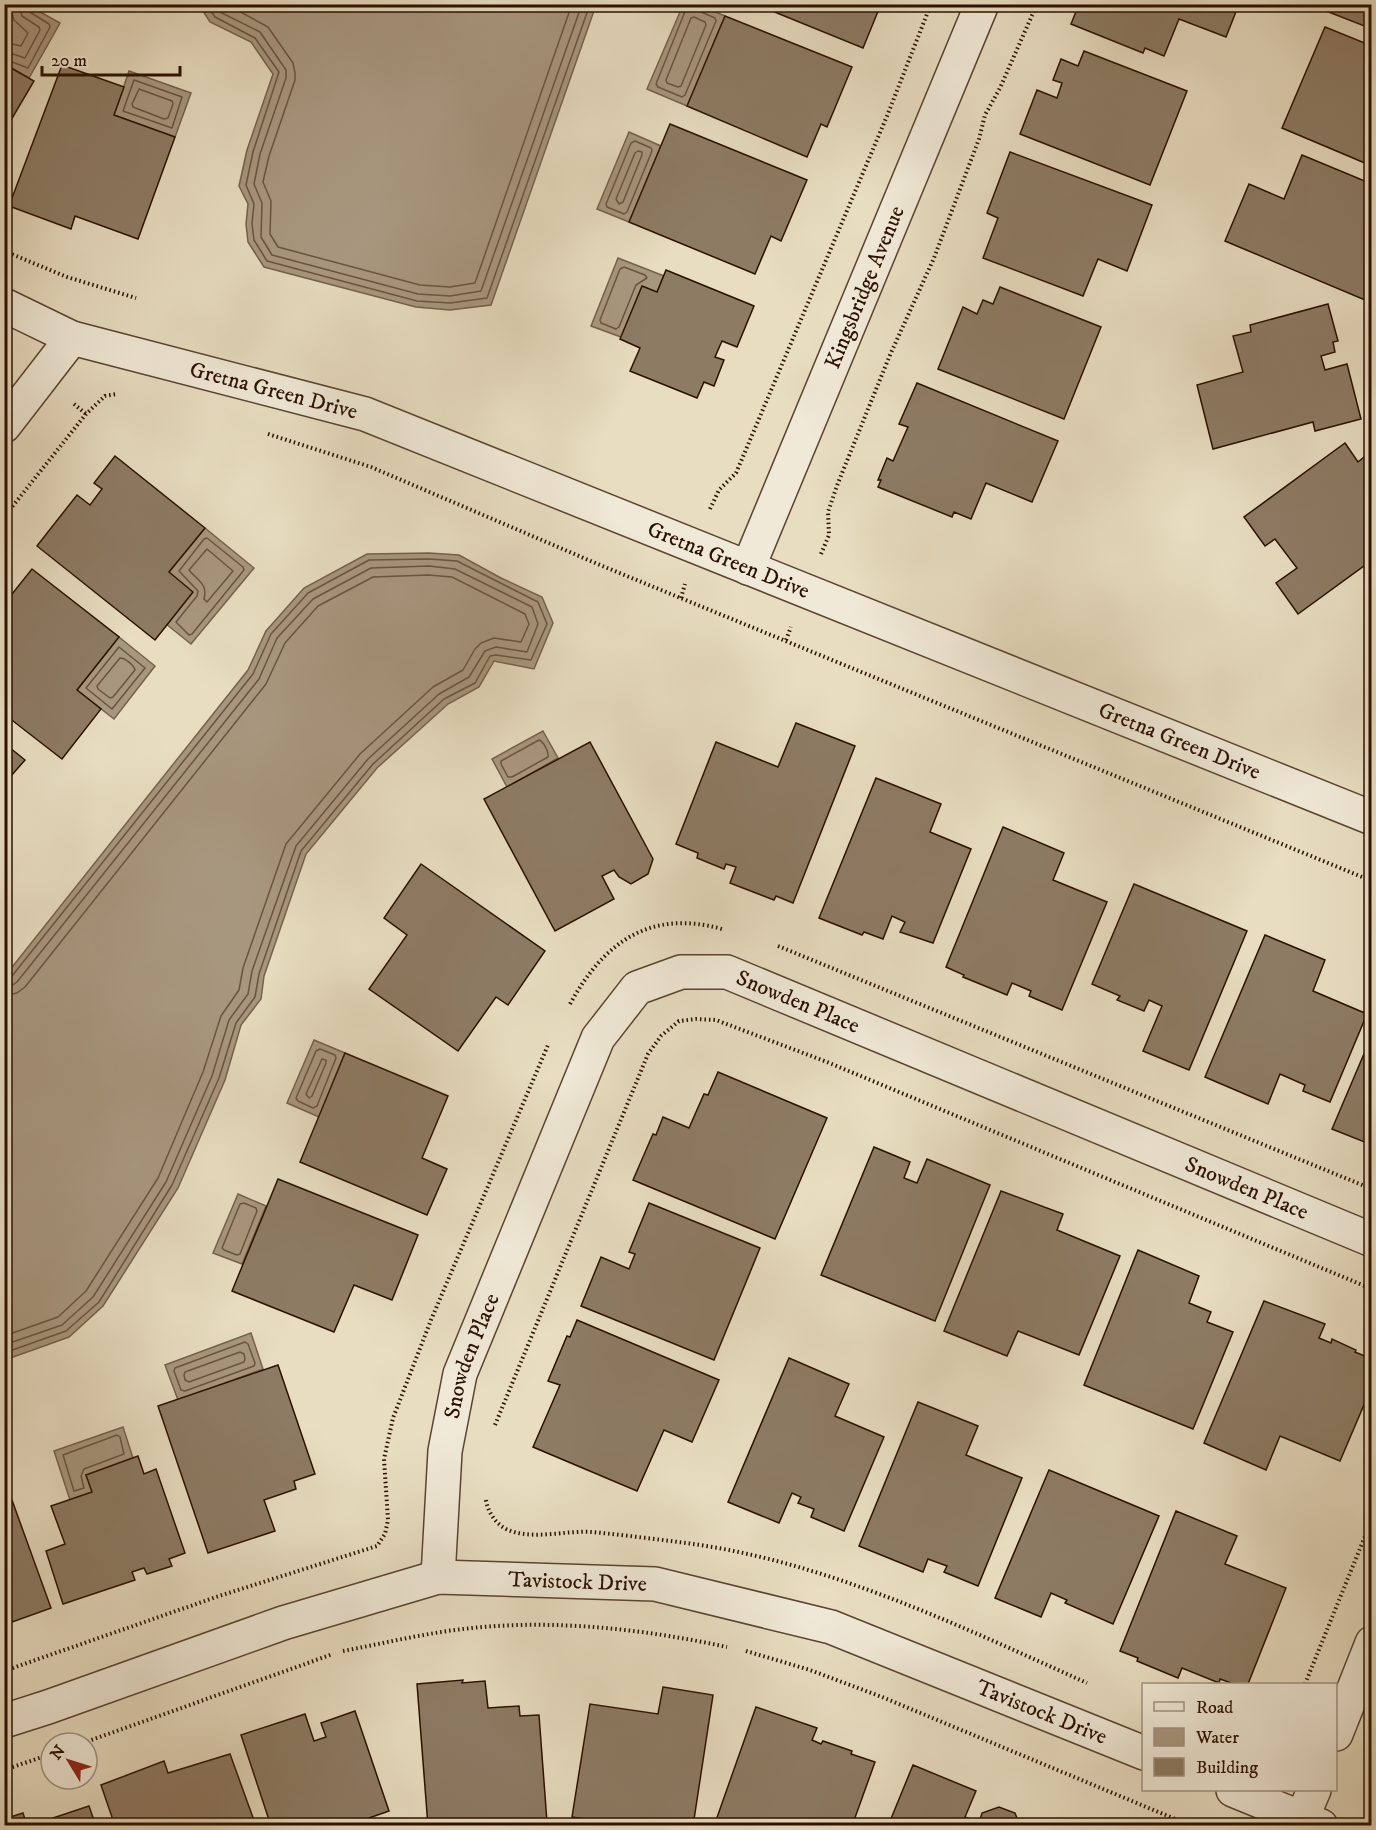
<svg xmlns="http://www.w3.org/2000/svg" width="1376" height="1830" font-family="'IM FELL DW Pica',serif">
	<rect width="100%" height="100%" fill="#e8ddc1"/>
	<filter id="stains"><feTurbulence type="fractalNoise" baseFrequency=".00333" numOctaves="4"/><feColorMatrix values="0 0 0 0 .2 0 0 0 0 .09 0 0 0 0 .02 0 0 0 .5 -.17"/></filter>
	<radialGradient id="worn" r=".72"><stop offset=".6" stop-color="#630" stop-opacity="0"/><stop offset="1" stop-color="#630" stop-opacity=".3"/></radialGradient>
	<g fill="#a8977f" stroke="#76614c" stroke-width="1.5">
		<path d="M5,4l23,1 32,18 -31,55 -24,-14z"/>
		<path d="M199,5h397l-105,300 -41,5 -34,-3 -152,-40 -16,-25 -2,-18 2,-20 -9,-18 8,-36 26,-76 -22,-32 -41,-20z"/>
		<path d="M683,5h16l26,11 -38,90 -40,-17z"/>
		<path d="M129,71l62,22 -16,44 -61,-22z"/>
		<path d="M629,132l32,14 -32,76 -32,-13z"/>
		<path d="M618,258l46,18 -7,16 -36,45 -30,-11z"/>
		<path d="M205,528l49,40 -63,76 -25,-20 3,-52z"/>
		<path d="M429,553l30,2 42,23 41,19 11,26 -19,46 -40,-8 -15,26 -31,17 -71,64 -71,86 -42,122 -3,23 -20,26 -16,55 -47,108 -75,118 -34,31 -64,23v-384l243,-306 18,-39 38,-43 63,-34z"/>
		<path d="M119,637l36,29 -41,53 -37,-29z"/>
		<path d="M543,731l15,27 -51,29 -15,-28z"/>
		<path d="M314,1040l31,13 -26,64 -32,-14z"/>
		<path d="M238,1194l28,12 -24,58 -29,-11z"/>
		<path d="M251,1333l12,36 -85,31 -13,-35z"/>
		<path d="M123,1427l10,31 -47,17 6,17 -22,8 -16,-49z"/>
	</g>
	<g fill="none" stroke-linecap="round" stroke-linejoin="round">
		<g stroke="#6a5440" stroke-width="1.5">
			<path d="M206,4l9,13 40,21 24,34 -26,80 -7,33 8,19 -2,20 2,16 13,21 150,40 33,2 37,-5 103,-294"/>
			<path d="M215,4l5,8 40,20 26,38v8l-26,76 -6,30 8,19 -1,34 11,18 146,39 32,2 31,-5 101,-287"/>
			<path d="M226,4l42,23 25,36 2,10v7l-26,76 -6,26 8,19 -1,33 8,13 142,38 30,2 25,-4 97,-279"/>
			<path d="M688,4l-32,80 2,3 24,10 3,-2 31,-74 -1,-3 -14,-6 -2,-8"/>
			<path d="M694,17l11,5 1,3 -25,61 -3,1 -11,-4 -1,-3 25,-62z"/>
			<path d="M4,42l17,4 7,-13 -14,-13 -5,-16"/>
			<path d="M4,51l21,7 15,-28 -1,-3 -17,-11 -3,-12"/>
			<path d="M4,59l24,9 22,-41 -1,-3 -21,-13 -2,-7"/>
			<path d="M134,80l48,17 -10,31 -49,-17z"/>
			<path d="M139,89l33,12 1,3 -5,14 -4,1 -31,-12 -1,-3z"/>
			<path d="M635,141l16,7 1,3 -25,61 -3,2 -17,-7 -1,-3 25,-61z"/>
			<path d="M638,151l4,1v3l-19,47 -4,2 -3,-5 19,-46z"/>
			<path d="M624,267l21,8 2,3 -11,7 -17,42 -3,2 -15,-6 -1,-3 20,-51z"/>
			<path d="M207,538l36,29 1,3 -52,64 -3,1 -13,-13 21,-26 1,-5 -19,-20 25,-32z"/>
			<path d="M207,549l26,22 -26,31 -3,-3c4,-15 -6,-18 -15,-29z"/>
			<path d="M119,647l26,21 -33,41 -26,-21z"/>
			<path d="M120,658c5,0 14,7 15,12l-22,27 -3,1 -12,-9 -1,-3z"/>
			<path d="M539,740c5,2 10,12 9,17l-36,20h-4l-7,-13v-3z"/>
			<path d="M4,979l8,-3 241,-302 18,-40 37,-41 61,-33 60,-1 28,2 81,41 9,22 -16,36 -35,-5 -6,1 -15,27 -31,16 -71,65 -72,87 -42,123 -4,23 -19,26 -17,55 -47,107 -73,117 -33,29 -62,22"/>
			<path d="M4,987l7,-1 6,-4 242,-303 18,-41 36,-39 58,-31 58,-2 26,3 77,38 6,17 -11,28 -31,-5 -11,4 -16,26 -30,17 -71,65 -72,87 -44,125 -4,23 -19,26 -17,56 -46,106 -73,115 -31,28 -58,20"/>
			<path d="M4,996l13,-3 8,-6 241,-303 19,-41 33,-37 55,-29 55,-2 24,2 73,37 4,10 -8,18 -27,-4 -13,5 -6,6 -12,21 -30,17 -73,67 -74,90 -43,124 -4,22 -18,26 -18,56 -45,106 -72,113 -28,26 -54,19"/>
			<path d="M320,1049l15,6 1,3 -19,48 -4,2 -15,-7 -2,-3 20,-47z"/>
			<path d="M322,1059l4,1v3l-14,33 -3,2 -3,-4z"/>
			<path d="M244,1203l12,5 1,3 -17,43 -3,1 -13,-5 -2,-2 18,-44z"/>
			<path d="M245,1342l3,2 7,19 -1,3 -69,25 -4,-1 -7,-19 1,-3z"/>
			<path d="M240,1352l4,2 1,5 -1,3 -55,20 -4,-2 -1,-5 1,-3z"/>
			<path d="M117,1435l3,2 4,17 -40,15 -3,7 3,12 -10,3 -11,-36z"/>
		</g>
	</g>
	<g fill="#8d7b64" stroke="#2b1000" stroke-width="1.5">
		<path d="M755,4h126l-18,44z"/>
		<path d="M1079,4h160l-13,33 -47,-18 -15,37 -19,-8 -2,5 -72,-29z"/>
		<path d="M1323,4h49v25l-51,-20z"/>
		<path d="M725,16l127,51 -25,60 -6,-3 -14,33 -120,-51z"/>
		<path d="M1325,27l47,19v120l-90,-38z"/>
		<path d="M1084,51l103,40 -37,94 -130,-51 17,-44 20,8 5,-15 -9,-3 8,-21 17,7z"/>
		<path d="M4,64l30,17 -30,51z"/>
		<path d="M62,65l62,22 -10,28 61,22 -37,102 -63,-23 -4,13 -62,-23z"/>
		<path d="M670,124l137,56 -26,61 -10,-5 -16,38 -126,-52z"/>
		<path d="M1010,152l142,53 -25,66 -29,-12 -15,37 -100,-38 15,-40 -11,-5z"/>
		<path d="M1302,155l70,29v100l-7,16 -140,-59 24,-57 35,15z"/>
		<path d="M666,270l88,36 -17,41 -15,-6 -7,16 9,3 -10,26 -10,-4 -7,16 -67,-27 10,-23 -20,-9 22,-53 15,6z"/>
		<path d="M1000,287l101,40 -37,92 -126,-50 25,-62 14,7 6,-14 10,4z"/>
		<path d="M1328,304l10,37 -5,1 2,10 -14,4 4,14 22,-6 14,55 -46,12 -2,-9 -100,27 -16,-64 46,-13 -10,-36 18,-4 -1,-7z"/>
		<path d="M917,383l141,58 -26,61 -46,-19 -15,36 -17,-7 -2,5 -74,-30 3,-7h-3l9,-22 6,3 15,-34 -9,-3z"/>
		<path d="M1345,443l13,19 6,-5 8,11v92l-74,54 -22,-31 21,-15 -22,-29 -10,7 -21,-29z"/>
		<path d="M115,456l90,72 -36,44 24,20 -38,48 -118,-94 40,-51 13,10 12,-16 -8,-6z"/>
		<path d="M32,569l87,68 -42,53 24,19 -39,50 -58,-45v-110z"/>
		<path d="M796,723l59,23 -62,157 -17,-7 -2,4 -44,-17 6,-16 -10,-3 -2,5 -27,-11 1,-5 -22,-9 40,-102 62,25z"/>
		<path d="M590,742l63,117 -5,15 -17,10 -12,-7 -5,-7 -12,6 12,23 -59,32 -71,-132z"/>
		<path d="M4,743l21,17 -21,24z"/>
		<path d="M876,778l65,26 -11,28 41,17 -38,94 -33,-11 5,-10 -13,-6 -9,23 -19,-7 -2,3 -43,-17z"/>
		<path d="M1003,827l61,26 -11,27 54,22 -45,108 -33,-14 2,-5 -19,-8 -5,12 -44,-18 1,-2 -18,-8z"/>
		<path d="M421,864l124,87 -37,54 -12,-8 -38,54 -89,-62 38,-54 -23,-17z"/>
		<path d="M1134,884l113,47 -58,139 -46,-19 19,-45 -13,-6 -5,11 -27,-11 3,-4 -28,-12z"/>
		<path d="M1265,935l60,25 -12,31 54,23 -37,88 -27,-11 2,-6 -25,-11 -12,30 -63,-27z"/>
		<path d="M1372,1035v110l-40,-16z"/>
		<path d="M345,1053l103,43 -26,62 25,11 -20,46 -127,-53z"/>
		<path d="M718,1072l109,46 -52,121 -142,-59 20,-46 3,1 7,-18 26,11 15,-34 4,1z"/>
		<path d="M874,1147l36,15 -6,16 13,5 10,-24 63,26 -55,136 -114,-46z"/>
		<path d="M278,1179l140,56 -26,65 -38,-15 -20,47 -102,-41z"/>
		<path d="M1001,1191l62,23 -6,16 63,26 -41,99 -61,-24 -11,25 -63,-25z"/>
		<path d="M649,1203l111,45 -46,112 -133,-54 20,-49 28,12 6,-15 -6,-2z"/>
		<path d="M1138,1250l61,26 -10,27 22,9 -4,10 26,10 -40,97 -109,-44z"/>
		<path d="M1264,1301l61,23 -6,14 12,5 1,-4 24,11 -1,2 17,7v27l-32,75 -60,-25 -14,34 -62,-27z"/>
		<path d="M577,1320l142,60 -27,62 -28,-12 -27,61 -104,-44 27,-62 -12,-4 19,-45 3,1z"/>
		<path d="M789,1358l60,26 -14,32 49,21 -40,94 -33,-14 3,-8 -16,-6 3,-6 -9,-4 -13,30 -51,-21z"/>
		<path d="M278,1365l37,109 -21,7 2,8 -32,11 11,31 -67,22 -50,-147z"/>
		<path d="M918,1402l60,24 -12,29 56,23 -44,108 -34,-14 3,-6 -19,-7 -5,13 -64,-26z"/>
		<path d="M138,1456l6,18 12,-5 29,84 -16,6 3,7 -25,8 -3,-6 -12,4 3,8 -72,24 -17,-53 19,-7 -14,-38 41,-14 -6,-17z"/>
		<path d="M1049,1470l110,46 -46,108 -48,-21 2,-3 -16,-7 -10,24 -46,-19z"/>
		<path d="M4,1478l47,130 -47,17z"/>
		<path d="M1176,1511l61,25 -12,28 61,24 -38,96h-14l-14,-5 -1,4 -37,-15 -4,10 -41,-17 1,-3 -18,-7z"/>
		<path d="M463,1680l-1,3 23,-2 3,27 31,-2 1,10 19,-1 8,107 -35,4h-84l-11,-142z"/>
		<path d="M663,1687l50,8 -20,131h-61l-60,-9 18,-113 68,10z"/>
		<path d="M756,1707l61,21 -5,12 9,4 2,-3 29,10 -1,3 24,8 -23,64h-138z"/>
		<path d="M355,1711l34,100 -43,15h-75l-30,-91 64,-21 9,27 12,-4 -5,-14z"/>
		<path d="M230,1754l26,72h-141l-14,-41 63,-24 4,12z"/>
		<path d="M913,1765l63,26 -11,26 14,6 3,-10 17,-6 16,6 5,13h-132z"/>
		<path d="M89,1806l7,20h-40l-3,-8z"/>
		<path d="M23,1813l4,13h-23v-7z"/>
	</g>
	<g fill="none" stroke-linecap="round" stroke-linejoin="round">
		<g stroke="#5a4330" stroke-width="36">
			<g id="street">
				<path id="s1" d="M4,305l68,33 293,76 1007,404"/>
				<path d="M4,426l68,-88"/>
				<path id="s2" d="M748,568l234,-564"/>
				<path id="s3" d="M438,1577l7,-126 15,-77 138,-336 39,-50 44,-16h46l645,268"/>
				<path id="s4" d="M4,1721l44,-14 235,-84 155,-46 217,7 176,43 313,126"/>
				<path d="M1336,1734l36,-91"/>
				<path d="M1233,1790l88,36"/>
				<path d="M1302,1818l12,-28"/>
			</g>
		</g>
		<g stroke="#2b1000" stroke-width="4" stroke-dasharray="1.5 3" stroke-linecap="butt">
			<path d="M4,251l63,26 69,21"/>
			<path d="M74,404l12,10"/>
			<path d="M268,434l103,33 229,98 772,316"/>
			<path d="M710,509l9,-19 17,-17 17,-40 134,-317 44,-112"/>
			<path d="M4,517l82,-103 19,-18 12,-2"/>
			<path d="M821,554l8,-19 -1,-23 10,-29 52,-128 44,-97 45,-119 6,-24 15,-27 37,-84"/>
			<path d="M681,598l4,-14"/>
			<path d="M786,640l5,-13"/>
			<path d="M778,946l594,243"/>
			<path d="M570,1004c34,-62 80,-95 152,-75"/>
			<path d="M495,1425l153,-371 13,-18 18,-15 17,-2 20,1 111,42 545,227"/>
			<path d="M486,1500c2,12 9,23 20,29 26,12 59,1 86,3 31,3 63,7 94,11 139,18 274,83 401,140"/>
			<path d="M343,1651c37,-7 74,-16 112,-21 90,-12 184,-2 272,17"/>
			<path d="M746,1651l64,19 72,27 310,129"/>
			<path d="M4,1671l215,-75 158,-50 8,-12 3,-14 -4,-61 9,-41 38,-98 117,-275"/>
			<path d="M1305,1684l67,-165"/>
			<path d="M83,1743l250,-89"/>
			<path d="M1372,1765l-3,18 3,5"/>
			<path d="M4,1770l47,-16"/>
		</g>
		<use href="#street" stroke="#f0e9d7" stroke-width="33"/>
	</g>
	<g text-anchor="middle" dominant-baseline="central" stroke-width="5" stroke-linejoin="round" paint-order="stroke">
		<g font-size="22" fill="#2b1000" stroke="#f0e9d7">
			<text stroke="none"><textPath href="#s2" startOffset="304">Kingsbridge Avenue</textPath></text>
			<text stroke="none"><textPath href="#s1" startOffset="284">Gretna Green Drive</textPath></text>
			<text stroke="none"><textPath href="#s1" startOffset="770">Gretna Green Drive</textPath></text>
			<text stroke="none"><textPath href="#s1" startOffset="1256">Gretna Green Drive</textPath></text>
			<text stroke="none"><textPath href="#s3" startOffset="801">Snowden Place</textPath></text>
			<text stroke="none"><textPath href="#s3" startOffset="1287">Snowden Place</textPath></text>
			<text stroke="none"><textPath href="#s3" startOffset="225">Snowden Place</textPath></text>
			<text stroke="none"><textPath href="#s4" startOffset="597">Tavistock Drive</textPath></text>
			<text stroke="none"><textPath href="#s4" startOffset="1083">Tavistock Drive</textPath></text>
		</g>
	</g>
	<rect width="1376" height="1830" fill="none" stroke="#e8ddc1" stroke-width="24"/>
	<rect x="6" y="6" width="1364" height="1818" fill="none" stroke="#2b1000" stroke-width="3"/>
	<rect x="12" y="12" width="1352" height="1806" fill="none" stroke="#2b1000" stroke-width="1.5"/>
	<rect x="1142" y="1683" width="195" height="108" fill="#f0e9d7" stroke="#a19281" stroke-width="1.5"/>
	<rect x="1154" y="1702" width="30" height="9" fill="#f0e9d7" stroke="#a19281" stroke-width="1.5"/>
	<text x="1196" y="1713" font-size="18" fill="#2b1000">Road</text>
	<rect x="1154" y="1728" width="30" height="18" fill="#a8977f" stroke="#a19281" stroke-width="1.5"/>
	<text x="1196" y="1743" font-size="18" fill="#2b1000">Water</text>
	<rect x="1154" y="1758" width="30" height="18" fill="#8d7b64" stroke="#a19281" stroke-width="1.5"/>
	<text x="1196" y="1773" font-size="18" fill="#2b1000">Building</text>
	<g transform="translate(69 1761) rotate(308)"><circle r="28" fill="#f0e9d7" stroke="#a19281" stroke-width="1.5"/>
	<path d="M0-4.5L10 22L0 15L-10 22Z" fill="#8f2418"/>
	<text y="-9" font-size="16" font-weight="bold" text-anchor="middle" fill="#2b1000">N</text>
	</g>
	<path d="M42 66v9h138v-9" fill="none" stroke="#2b1000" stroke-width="3"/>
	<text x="51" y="66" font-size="18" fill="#2b1000" stroke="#f0e9d7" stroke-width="4.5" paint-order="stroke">20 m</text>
	<rect width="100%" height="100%" filter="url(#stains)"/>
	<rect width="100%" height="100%" fill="url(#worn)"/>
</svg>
